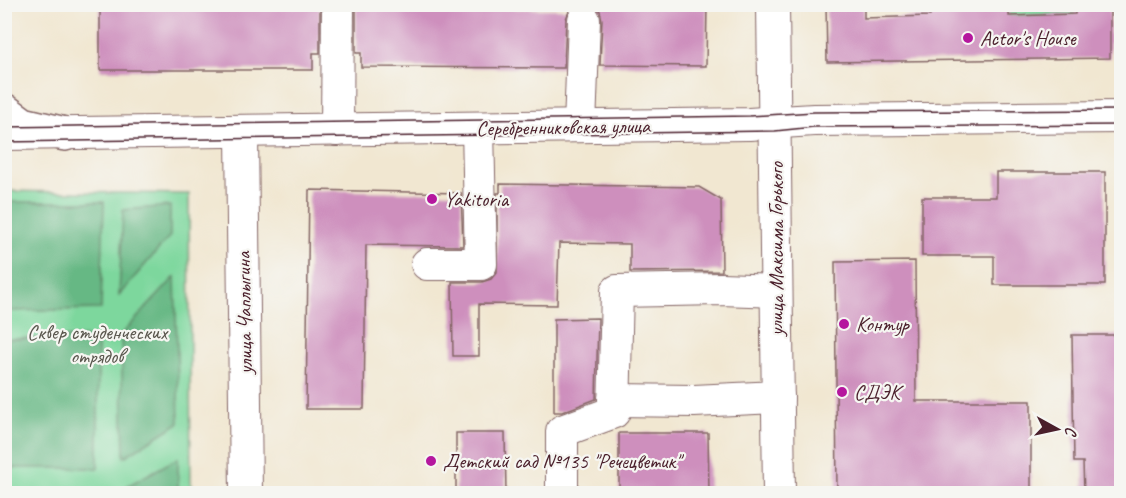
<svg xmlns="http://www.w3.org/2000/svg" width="1126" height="498" font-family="Caveat,sans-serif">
	<rect width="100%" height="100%" fill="#f6f6f2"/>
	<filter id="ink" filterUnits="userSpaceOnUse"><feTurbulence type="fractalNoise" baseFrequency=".0167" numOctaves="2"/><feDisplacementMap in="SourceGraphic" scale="12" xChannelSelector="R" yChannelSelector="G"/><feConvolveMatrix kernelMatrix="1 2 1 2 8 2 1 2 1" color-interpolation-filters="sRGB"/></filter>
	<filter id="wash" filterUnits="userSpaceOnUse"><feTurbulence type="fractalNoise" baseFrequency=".008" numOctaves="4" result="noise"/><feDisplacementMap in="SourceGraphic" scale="24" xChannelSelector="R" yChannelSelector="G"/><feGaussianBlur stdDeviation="1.35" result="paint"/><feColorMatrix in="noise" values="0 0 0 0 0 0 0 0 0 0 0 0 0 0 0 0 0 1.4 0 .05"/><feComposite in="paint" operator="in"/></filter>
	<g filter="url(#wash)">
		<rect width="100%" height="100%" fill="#f1e7d1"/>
		<g fill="#7dd79d" stroke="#647b64" stroke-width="1.5">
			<path d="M1009,5h66v9l-66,2z"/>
			<path d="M5,191l184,3 2,299 -186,1z"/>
		</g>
		<g fill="#66b884" stroke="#586c58" stroke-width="1.5">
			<path d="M5,202h99l-3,107 -96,2z"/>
			<path d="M170,206v30l-51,59 4,-85z"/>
			<path d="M175,277l4,146 -55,34 -3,-122z"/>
			<path d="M98,337v131h-93v-129z"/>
			<path d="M178,458v35h-46l-5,-7z"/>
		</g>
		<g id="blocks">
			<g fill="#ce8fbd">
				<path d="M100,4h220v49h-7v17h-213z"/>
				<path d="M356,4h5v4l209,1 -4,10 -2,49 -203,-1v-14h-5z"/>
				<path d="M593,4h114l-1,62 -106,-1 2,-45 -2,-9z"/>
				<path d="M826,4h38v14l66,-2v-12h79v12l66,-2v-10h35v54l-283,4z"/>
				<path d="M996,172h109v113h-111v-29h-72v-59h74z"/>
				<path d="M500,184l199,3 22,13 1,71 -92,1v-28l-71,-1 -2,62 -78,-1v52h-26l-1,-74h30l9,-3 6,-7v-79h3z"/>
				<path d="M309,190l152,3 2,53 -97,-1 -2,164h-58z"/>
				<path d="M915,261l1,140h115v93h-194l-2,-232z"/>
				<path d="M598,318l-2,81 -34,13h-8v-93z"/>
				<path d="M1072,335h49l1,159h-38l-1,-32h-9z"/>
				<path d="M456,433h49l1,61h-50z"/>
				<path d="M619,433h89l1,61h-90z"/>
			</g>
		</g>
	</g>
	<g filter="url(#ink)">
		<use href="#blocks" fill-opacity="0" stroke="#846565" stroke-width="1.5"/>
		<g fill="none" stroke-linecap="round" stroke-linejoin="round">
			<g stroke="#846565" stroke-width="34">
				<g id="minor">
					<path d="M773,4l6,490"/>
					<path d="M580,126l4,-106"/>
					<path d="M337,130l1,-126"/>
					<path d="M242,132l4,362"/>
					<path d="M4,134l745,-10 65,-4 308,-3"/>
					<path d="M427,264h54l-3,-136"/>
					<path d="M614,400l80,1 84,-4"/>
					<path d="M562,494v-63l52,-19 3,-121 104,-2 55,2"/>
				</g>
			</g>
			<g stroke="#846565" stroke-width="36">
				<path id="major" d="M4,110l19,14 42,10"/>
			</g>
			<use href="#minor" stroke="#fff" stroke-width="32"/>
			<use href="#major" stroke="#fff" stroke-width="33"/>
			<g stroke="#4a1f2b" stroke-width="1.5">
				<path d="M4,127l745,-11 65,-4 308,-2"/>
				<path d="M4,142l771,-11 39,-4 308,-2"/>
			</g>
		</g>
	</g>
	<g fill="#b5179e" stroke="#f6f6f2" stroke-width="2">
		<circle cx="968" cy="38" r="6"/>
		<circle cx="432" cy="199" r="6"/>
		<circle cx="844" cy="324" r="6"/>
		<circle cx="842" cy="392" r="6"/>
		<circle cx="431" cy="461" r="6"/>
	</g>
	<g text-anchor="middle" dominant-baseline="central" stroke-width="4.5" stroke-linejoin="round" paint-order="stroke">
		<g font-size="21" fill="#4a1f2b" stroke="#f6f6f2" text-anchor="start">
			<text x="980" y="38">Actor's House</text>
			<text x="444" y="199">Yakitoria</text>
			<text x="856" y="324">Контур</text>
			<text x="854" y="392">СДЭК</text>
			<text x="443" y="461">Детский сад №135 "Речецветик"</text>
		</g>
		<g font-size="21" fill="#4a1f2b" stroke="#f6f6f2">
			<text transform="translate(563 127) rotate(-1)">Серебренниковская улица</text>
			<text transform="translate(776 249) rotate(-90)">улица Максима Горького</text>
			<text transform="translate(244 313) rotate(-91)">улица Чаплыгина</text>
		</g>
		<g font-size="21" fill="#59564d" stroke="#f6f6f2">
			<text x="97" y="332">Сквер студенческих<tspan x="97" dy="24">отрядов</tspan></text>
		</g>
	</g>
	<rect width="1126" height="498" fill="none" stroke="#f6f6f2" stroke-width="24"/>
	<g transform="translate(1057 429) rotate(98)" stroke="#f6f6f2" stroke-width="4.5" paint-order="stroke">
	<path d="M0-4.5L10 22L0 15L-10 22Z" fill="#4a1f2b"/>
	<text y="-9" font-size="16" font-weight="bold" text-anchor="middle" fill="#4a1f2b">С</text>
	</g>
</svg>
